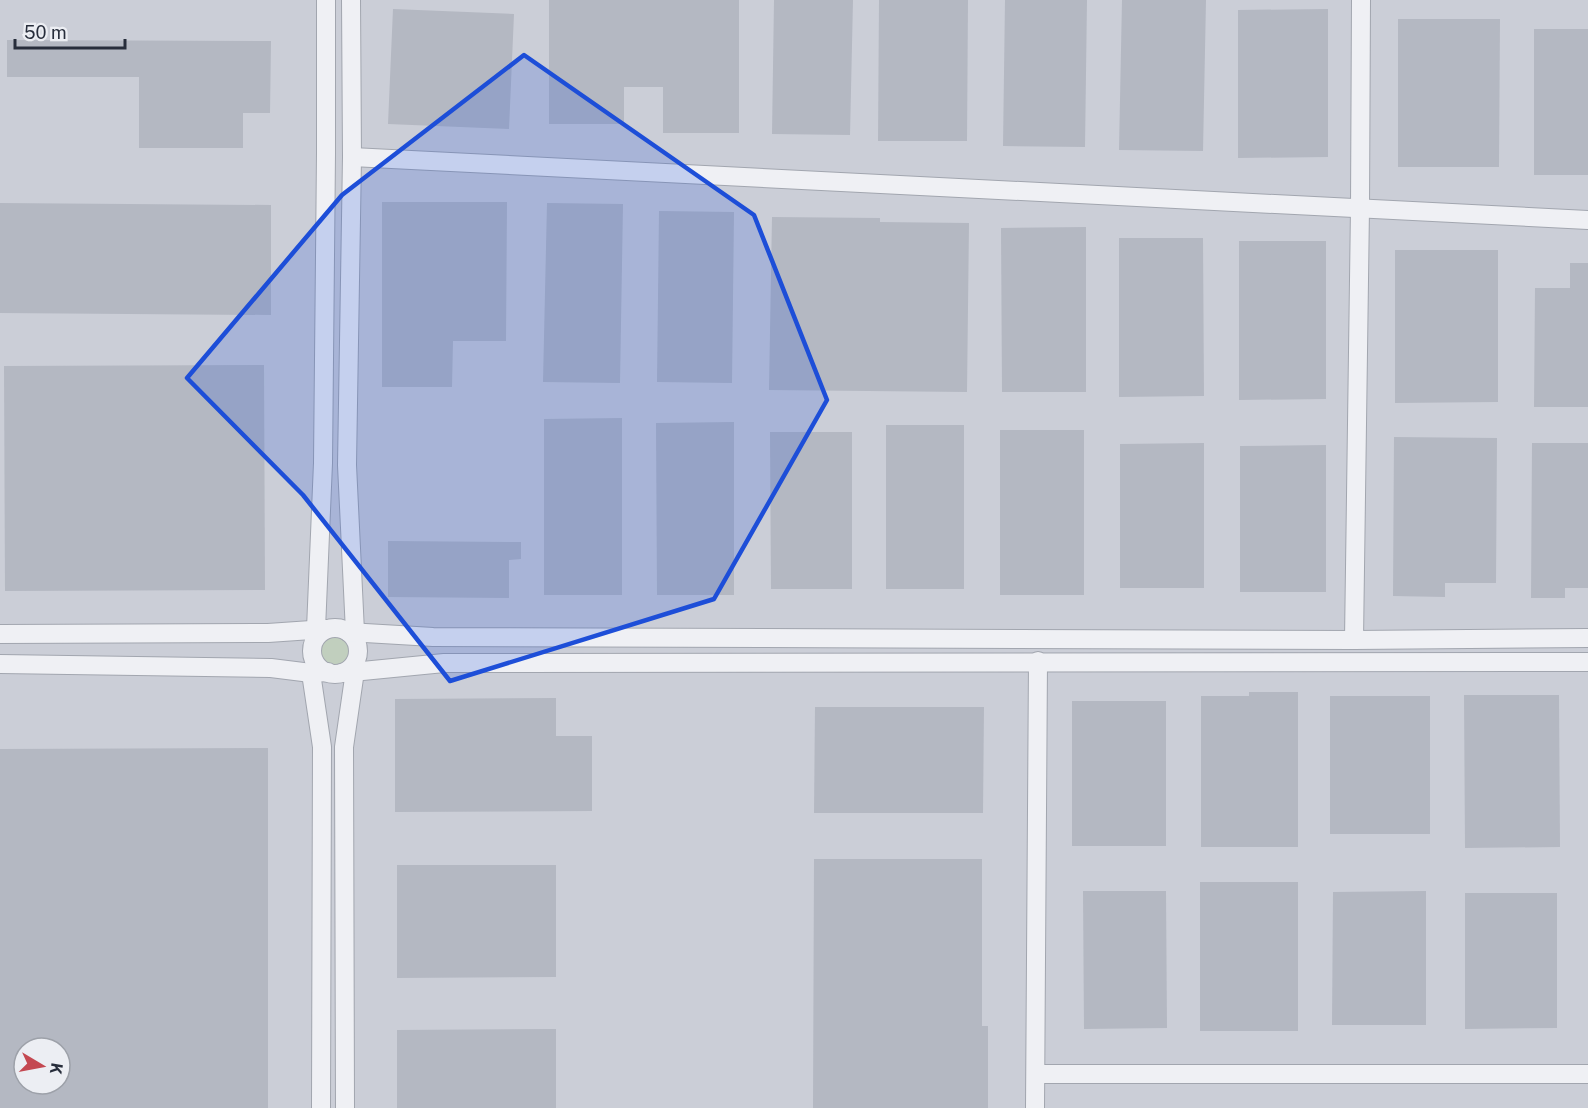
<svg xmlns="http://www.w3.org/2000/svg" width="1588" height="1108" font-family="'Public Sans',sans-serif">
	<rect width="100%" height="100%" fill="#dcdfe6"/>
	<path fill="#cbced7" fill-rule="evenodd" d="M0,0h1588v1108h-1588zM24,1048h36v36h-36z"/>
	<circle fill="#c1cfbe" cx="335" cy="651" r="14"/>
	<g fill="#b4b8c2" fill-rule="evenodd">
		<path d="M549,0h190v133h-76v-46h-39v37h-75z"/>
		<path d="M774,0h79l-3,135 -78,-1z"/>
		<path d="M879,0h89l-1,141h-89z"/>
		<path d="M1005,0h82l-2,147 -82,-1z"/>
		<path d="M1122,0h84l-3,151 -84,-1z"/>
		<path d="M393,9l121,5 -5,115 -121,-5z"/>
		<path d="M1328,9v148l-90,1v-148z"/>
		<path d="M1398,19h102l-1,148h-101z"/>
		<rect x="1534" y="29" width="54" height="146"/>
		<path d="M7,40l264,1 -1,72h-27v35h-104v-71h-132z"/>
		<path d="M382,202h125l-1,139h-53l-1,46h-70z"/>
		<path d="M0,203l271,2v110l-271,-2z"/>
		<path d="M547,203l76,1 -3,179 -77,-1z"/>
		<path d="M659,211l75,1 -2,171 -75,-1z"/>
		<path d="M772,217l108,1v4l89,1 -2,169 -198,-2z"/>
		<path d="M1086,227v165h-84l-1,-164z"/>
		<path d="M1119,238h84l1,158 -85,1z"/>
		<path d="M1239,241h87v158l-87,1z"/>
		<path d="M1395,250h103v152l-103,1z"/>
		<path d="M1570,263h18v144h-54l1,-119h35z"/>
		<path d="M264,365l1,225 -260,1 -1,-225z"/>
		<path d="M622,418v177h-78v-176z"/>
		<path d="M734,422v173h-77l-1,-172z"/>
		<rect x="886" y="425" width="78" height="164"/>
		<rect x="1000" y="430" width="84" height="165"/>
		<path d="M770,432h82v157h-81z"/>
		<path d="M1394,437l103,1 -1,145h-51v14l-52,-1z"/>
		<path d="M1204,443v145h-84v-144z"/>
		<path d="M1532,443h56v145h-23v10h-34z"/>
		<path d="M1326,445v147h-86v-146z"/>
		<path d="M388,541l133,1v17l-12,1v38l-121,-1z"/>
		<path d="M1249,692h49v155h-97v-151h48z"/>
		<path d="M1464,695h95l1,152 -95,1z"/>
		<rect x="1330" y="696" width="100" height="138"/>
		<path d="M556,698v38h36v75l-197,1v-113z"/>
		<rect x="1072" y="701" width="94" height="145"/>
		<path d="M815,707h169l-1,106h-169z"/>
		<path d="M268,748v360h-268v-359zM24,1048h36v36h-36z"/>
		<path d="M814,859h168v167h6v82h-175z"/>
		<path d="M397,865h159v112l-159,1z"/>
		<rect x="1200" y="882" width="98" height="149"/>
		<path d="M1083,891h83l1,137 -83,1z"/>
		<path d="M1426,891v134h-94l1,-133z"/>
		<path d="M1465,893h92v135l-92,1z"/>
		<path d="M556,1029v79h-159v-78z"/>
	</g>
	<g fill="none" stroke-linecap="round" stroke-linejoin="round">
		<g stroke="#a2a6af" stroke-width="20">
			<g id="minor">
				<path d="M351,0l1,157 -5,308 8,167"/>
				<path d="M352,157l1236,63"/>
				<circle cx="335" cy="651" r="23"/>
				<path d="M316,629l7,-166 3,-310v-153"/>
				<path d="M348,632l85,5 921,3 234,-2"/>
				<path d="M0,634l268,-1 58,-4"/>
				<path d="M1354,640l6,-432 1,-208"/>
				<path d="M0,664l271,4 40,5 17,-1"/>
				<path d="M311,673l11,74 -1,361"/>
				<path d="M342,673l102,-10 1144,-1"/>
				<path d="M1036,1074h552"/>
				<path d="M345,1108l-1,-361 11,-76"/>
				<path d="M1035,1108l3,-447"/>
			</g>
		</g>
		<use href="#minor" stroke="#eff0f4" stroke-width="18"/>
	</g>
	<path fill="#1d4ed8" fill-opacity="0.2" stroke="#1d4ed8" stroke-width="4.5" stroke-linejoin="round" d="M524,55l230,160 73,185 -113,199 -264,82 -147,-186 -116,-117 155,-183z"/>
	<g transform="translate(42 1066) rotate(100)"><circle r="28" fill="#eceef3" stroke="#9da1a9" stroke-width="1.5"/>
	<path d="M0-4.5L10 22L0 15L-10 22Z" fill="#c44851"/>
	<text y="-9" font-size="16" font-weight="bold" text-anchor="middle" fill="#272d3b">K</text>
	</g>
	<path d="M15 39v9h110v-9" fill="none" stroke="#272d3b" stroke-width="3"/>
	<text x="24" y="39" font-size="18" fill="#272d3b" stroke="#eceef3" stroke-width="4.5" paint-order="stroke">50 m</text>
</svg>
